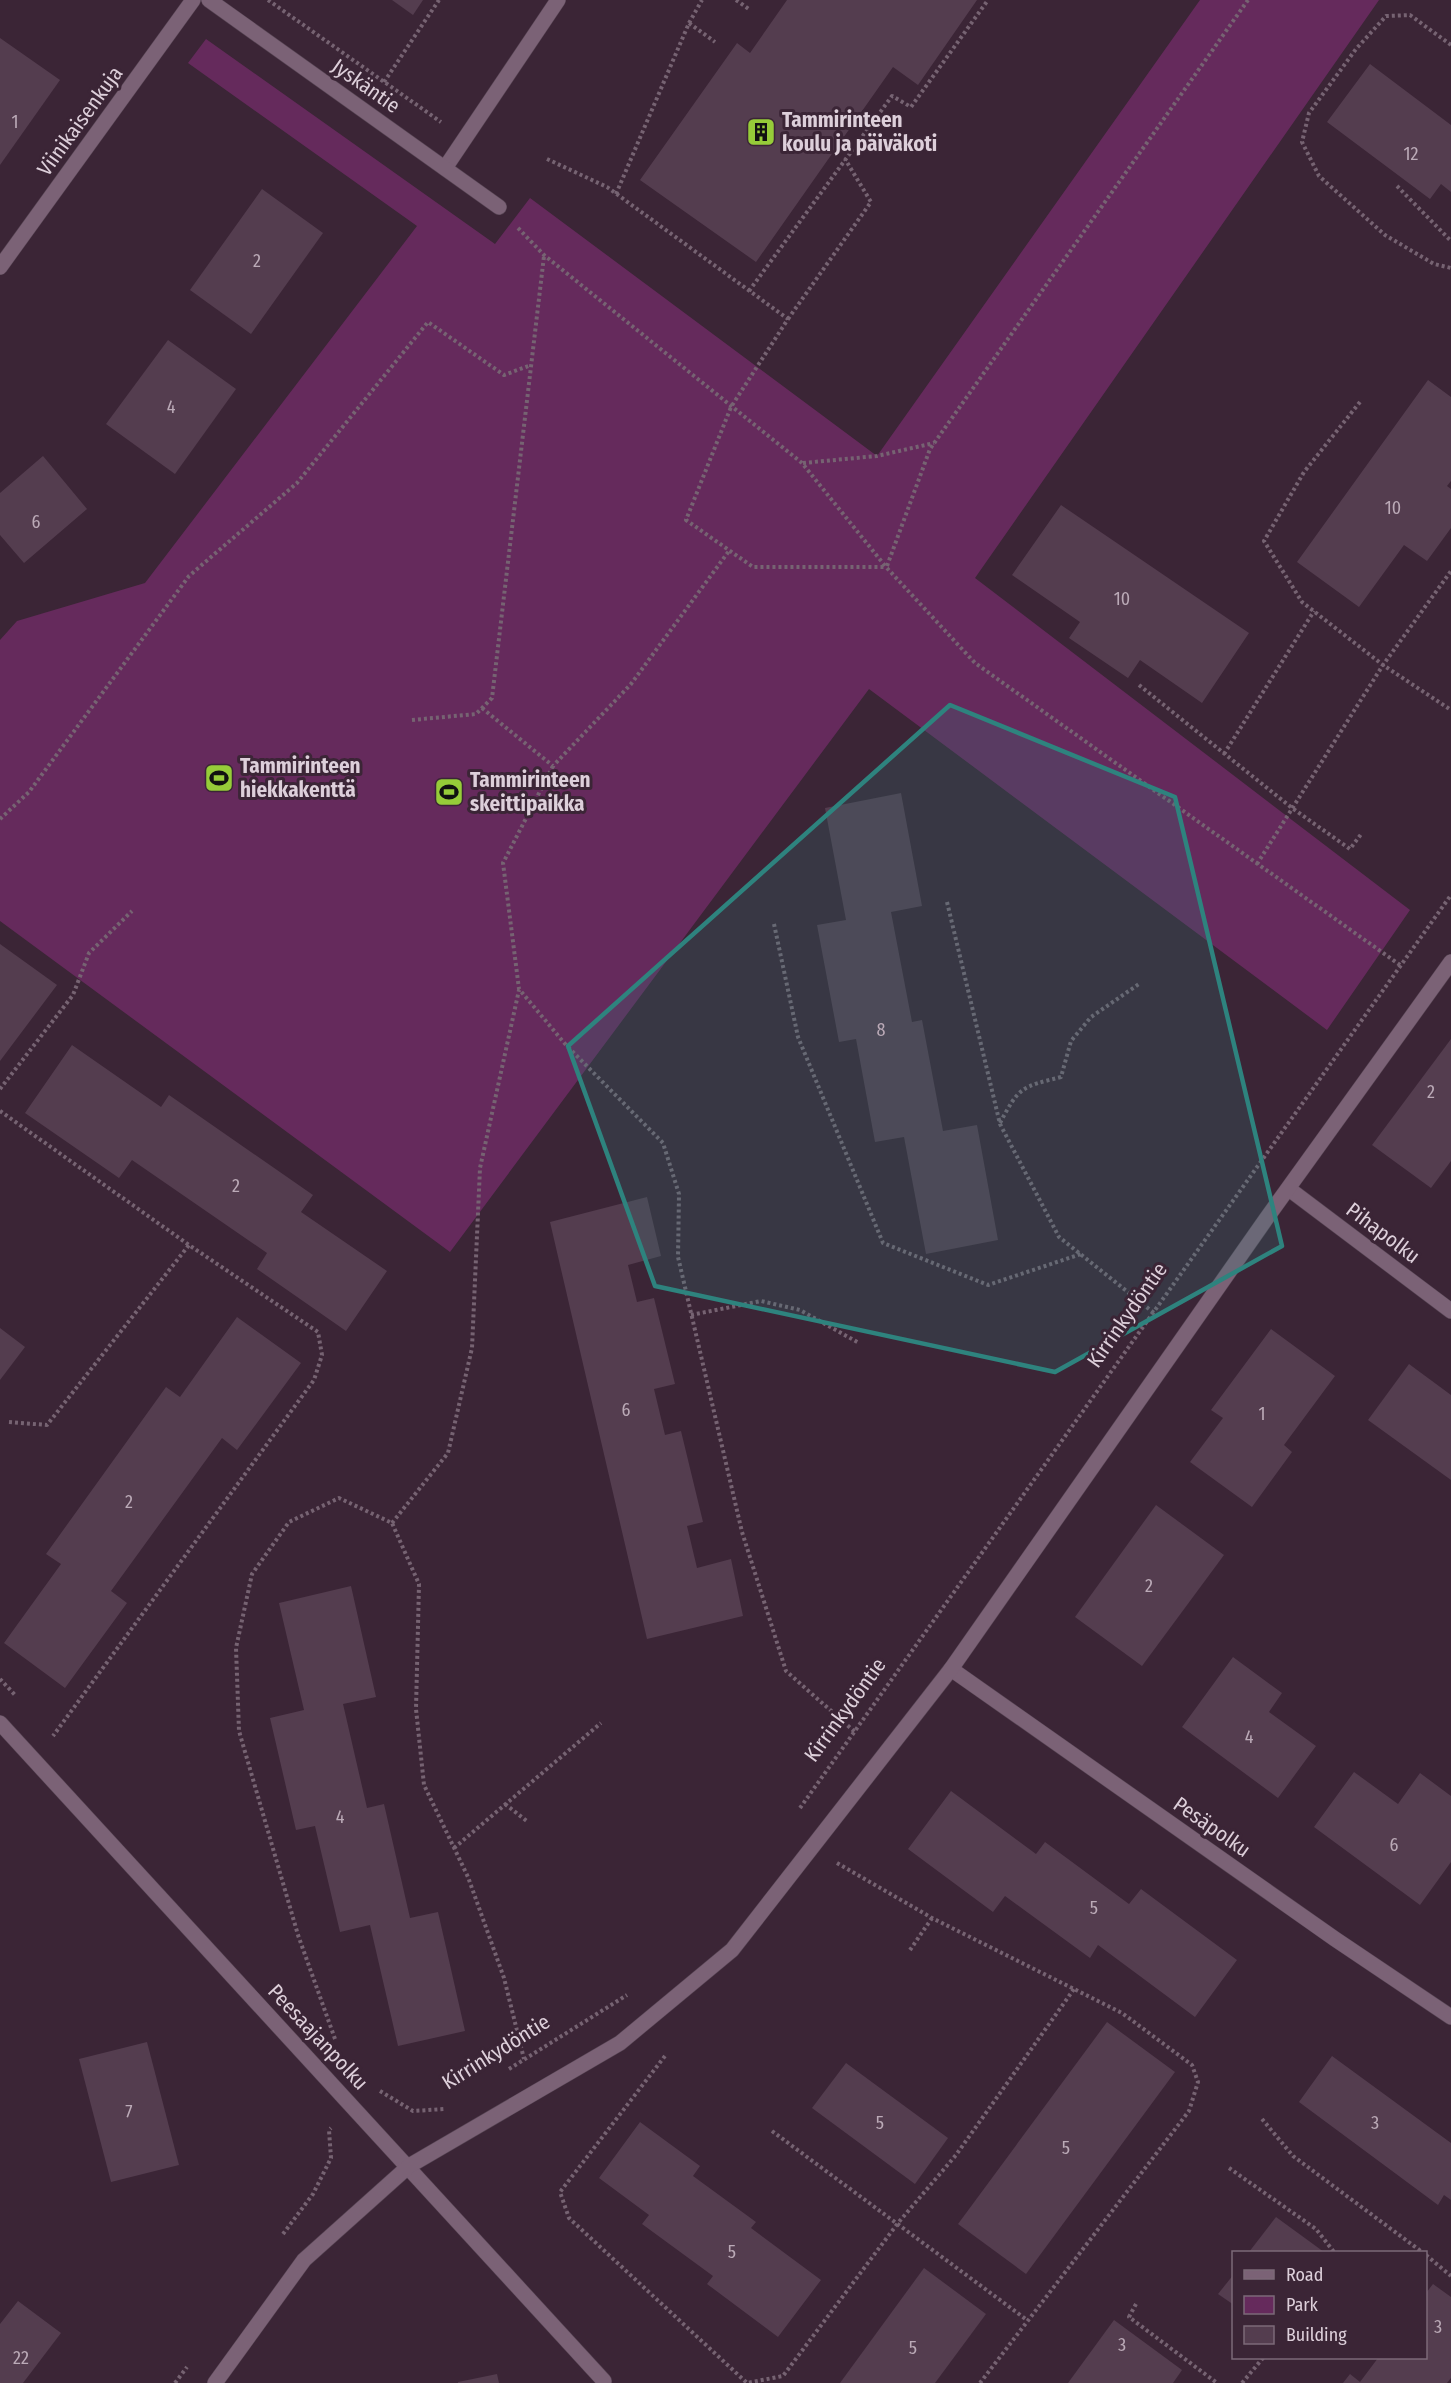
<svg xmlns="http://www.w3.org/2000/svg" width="1451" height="2383" font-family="'Fira Sans Condensed',sans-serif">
	<rect width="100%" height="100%" fill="#3b2536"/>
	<path fill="#652a5c" d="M1200,0h179l-404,578 435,332 -83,120 -458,-341 -419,563 -450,-331v-281l17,-19 128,-38 272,-357 -229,-163 18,-24 289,205 35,-46 347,258z"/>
	<g fill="#543d4f">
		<path d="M392,0h31l-10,15z"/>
		<path d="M787,0h190l-59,85 -25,-18 -137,195 -116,-82 97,-137 13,10z"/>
		<path d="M0,38l60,42 -60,85z"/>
		<path d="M1370,64l81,61v67l-10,-8 -11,15 -103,-77z"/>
		<path d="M262,189l61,44 -72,101 -61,-44z"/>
		<path d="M168,340l68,49 -61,85 -69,-50z"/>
		<path d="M1428,380l23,17v84l-4,5 4,3v39l-24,33 -23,-16 -45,62 -62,-45z"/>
		<path d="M43,456l44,53 -63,54 -24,-28v-42z"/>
		<path d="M1061,505l188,128 -47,70 -62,-43 -12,18 -59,-40 11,-16 -68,-47z"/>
		<path d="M901,793l21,113 -31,6 21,110 10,-2 21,111 34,-6 21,115 -72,14 -22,-117 -29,5 -19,-103 -17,3 -22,-117 29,-5 -21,-112z"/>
		<path d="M0,944l57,41 -57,76z"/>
		<path d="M1451,1039v122l-20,27 -59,-43z"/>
		<path d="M72,1045l89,62 8,-12 144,100 -12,17 86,59 -41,60 -89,-62 10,-16 -135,-93 -13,18 -94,-65z"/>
		<path d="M647,1197l14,59 -33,9 9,37 17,-4 21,86 -21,5 11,46 16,-4 22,91 -16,4 10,42 34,-9 12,57 -96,23 -97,-417z"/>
		<path d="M237,1317l64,46 -64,87 -15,-12 -111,153 16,12 -62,85 -61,-45 57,-79 -15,-10 120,-167 14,10z"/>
		<path d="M0,1328l25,19 -25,33z"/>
		<path d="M1271,1329l64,47 -51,69 8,7 -40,55 -62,-45 33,-44 -12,-8z"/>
		<path d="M1409,1364l42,31v85l-83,-60z"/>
		<path d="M1156,1505l68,50 -82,111 -67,-49z"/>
		<path d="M351,1586l25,111 -33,7 24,104 17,-4 26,114 28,-6 27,119 -67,15 -28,-121 -30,7 -25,-106 -19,4 -26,-112 34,-8 -25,-107z"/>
		<path d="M1233,1657l49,36 -13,19 47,34 -38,52 -96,-71z"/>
		<path d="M1354,1772l44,32 22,-31 31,23v66l-31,43 -106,-78z"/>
		<path d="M951,1791l85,63 9,-12 84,62 12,-15 96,71 -42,57 -97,-72 -8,13 -85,-62 -12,16 -85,-63z"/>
		<path d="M1107,2022l68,50 -149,202 -68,-50z"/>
		<path d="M147,2042l32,123 -68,17 -32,-123z"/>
		<path d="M1332,2056l119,87v57l-7,-5 -6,10 -139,-103z"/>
		<path d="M846,2063l102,75 -33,46 -103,-76z"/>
		<path d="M640,2122l60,44 -7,10 63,46 -5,6 70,52 -43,57 -71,-53 6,-8 -71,-52 7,-9 -50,-37z"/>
		<path d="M1276,2217l48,35h-75z"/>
		<path d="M924,2268l62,46 -51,69h-95z"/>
		<path d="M1234,2274v31l-16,-11z"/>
		<path d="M1433,2284l18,13v81l-4,5h-104l7,-9 10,8 18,-24h48v-65z"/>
		<path d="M18,2301l43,32 -38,50h-23v-59z"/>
		<path d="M1114,2320l68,50 -9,13h-105z"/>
		<path d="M497,2374l2,9h-41v-1z"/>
	</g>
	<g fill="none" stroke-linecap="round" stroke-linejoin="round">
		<g stroke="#564453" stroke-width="16">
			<path id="lane" d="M445,168l113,-168"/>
		</g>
		<g stroke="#564453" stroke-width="16">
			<g id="street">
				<path d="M209,0l290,207"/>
				<path d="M0,267l193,-267"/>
				<path d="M1289,1189l162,122"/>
				<path d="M951,1669l384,270 116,78"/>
				<path d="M0,1723l604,658"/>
				<path d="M215,2383l89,-123 105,-94 211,-123 112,-93 219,-281 315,-450 185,-257"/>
			</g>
		</g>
		<g stroke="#766372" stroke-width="4" stroke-dasharray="3 3" stroke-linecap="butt">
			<path d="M268,0l173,122"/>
			<path d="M736,0l14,10"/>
			<path d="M689,23l13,-23"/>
			<path d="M1451,45l-41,-30 -24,1 -30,33 -47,64 -7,29 17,34 66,59 49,29 17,4"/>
			<path d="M384,82l55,-82"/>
			<path d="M547,159l60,28 181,132 -57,88 -45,113 67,47h133"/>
			<path d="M1397,186l54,55"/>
			<path d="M616,194l73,-171 26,19"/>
			<path d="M518,228l26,27 258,208 84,104 89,96 425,302"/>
			<path d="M749,291l143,-195 19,11 77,-107"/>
			<path d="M788,319l83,-117 -26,-43"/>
			<path d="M1360,402l-56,70 -40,69 38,61 81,63 68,45"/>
			<path d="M803,463l74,-7 57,-13"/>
			<path d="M887,566l43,-117 318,-449"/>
			<path d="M1139,685l153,123 58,41 12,-16"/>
			<path d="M482,708l71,58 78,-82 98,-133"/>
			<path d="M412,720l64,-6 16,-16 52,-442"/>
			<path d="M1224,754l90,-143"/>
			<path d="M553,766l-50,97 16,126 47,56 97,98 16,51 -1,63 64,275 44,139 69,61"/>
			<path d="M0,819l29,-27 160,-216 108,-93 131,-161 76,53 27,-10"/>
			<path d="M1257,864l126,-199 68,-94"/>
			<path d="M947,902l53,222 59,113 95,76"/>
			<path d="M774,924l24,113 85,206 105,42 93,-31"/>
			<path d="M0,1089l73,-94 16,-42 43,-42"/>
			<path d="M0,1111l189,134 129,87 4,23 -8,25 -261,356"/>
			<path d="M1000,1123c19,-36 21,-36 61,-46l10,-36 20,-24 48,-33"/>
			<path d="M691,1315l70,-14 39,9 59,33"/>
			<path d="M9,1422l38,3 142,-180"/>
			<path d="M392,1523l56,-70 24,-105 8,-180 39,-178"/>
			<path d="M0,1679l16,17"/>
			<path d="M505,1804l23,18"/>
			<path d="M800,1808l651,-913"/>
			<path d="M454,1848l147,-125"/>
			<path d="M837,1863l95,55 190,95 70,52 6,17 -9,29 -209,272"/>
			<path d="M910,1950l22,-32"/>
			<path d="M335,2039l-37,-104 -59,-204 -3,-83 16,-74 37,-52 50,-24 53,25 27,61 -3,125 8,76 44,92 36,101 20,81"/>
			<path d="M665,2056l-105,136 9,26 178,165 36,-7 115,-153 58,-68 118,-166"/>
			<path d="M509,2069l118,-74"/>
			<path d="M380,2091l33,20 31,-2"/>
			<path d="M1262,2119l31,37 129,96"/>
			<path d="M772,2131l255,189"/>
			<path d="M1229,2168l87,61 18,23"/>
			<path d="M283,2234l30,-40 18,-36 -2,-28 2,-2"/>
			<path d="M1426,2255l25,21"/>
			<path d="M1136,2304l-7,13 88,66"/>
			<path d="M175,2383l12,-16"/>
			<path d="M1242,2383l21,-25"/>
		</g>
		<use href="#lane" stroke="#7b6276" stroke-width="15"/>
		<use href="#street" stroke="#7b6276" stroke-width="15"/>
	</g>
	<path fill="#2e837e" fill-opacity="0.2" stroke="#2e837e" stroke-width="4.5" stroke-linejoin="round" d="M950,705l225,92 107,449 -227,126 -400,-86 -87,-240z"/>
	<defs>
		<g id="building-square" transform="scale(1.5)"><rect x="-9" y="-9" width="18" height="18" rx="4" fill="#96cc39" stroke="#3b2536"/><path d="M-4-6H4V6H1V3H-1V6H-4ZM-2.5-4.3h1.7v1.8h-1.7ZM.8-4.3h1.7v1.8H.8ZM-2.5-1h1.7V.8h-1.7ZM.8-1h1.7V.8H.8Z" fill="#111"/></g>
		<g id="stadium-square" transform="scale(1.5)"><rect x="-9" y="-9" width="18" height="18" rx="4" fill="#96cc39" stroke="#3b2536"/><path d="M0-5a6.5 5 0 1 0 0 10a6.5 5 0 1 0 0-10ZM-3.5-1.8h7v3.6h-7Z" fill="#111"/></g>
	</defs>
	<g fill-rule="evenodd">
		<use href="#building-square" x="761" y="132"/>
		<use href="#stadium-square" x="219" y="778"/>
		<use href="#stadium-square" x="449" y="792"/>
	</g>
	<g text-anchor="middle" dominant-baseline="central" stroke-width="6" stroke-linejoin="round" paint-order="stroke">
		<g font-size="18" fill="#bbaab7">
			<text x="15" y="122">1</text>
			<text x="1411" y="154">12</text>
			<text x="257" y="261">2</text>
			<text x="171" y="407">4</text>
			<text x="1393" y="508">10</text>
			<text x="36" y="522">6</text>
			<text x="1122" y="599">10</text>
			<text x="881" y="1030">8</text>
			<text x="1431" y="1092">2</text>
			<text x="236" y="1186">2</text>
			<text x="626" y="1410">6</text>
			<text x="1262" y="1414">1</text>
			<text x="129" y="1502">2</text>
			<text x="1149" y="1586">2</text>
			<text x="1249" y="1737">4</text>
			<text x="340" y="1817">4</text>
			<text x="1394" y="1845">6</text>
			<text x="1094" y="1908">5</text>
			<text x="129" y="2112">7</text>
			<text x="880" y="2123">5</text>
			<text x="1375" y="2123">3</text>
			<text x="1066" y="2148">5</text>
			<text x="732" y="2252">5</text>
			<text x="1438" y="2327">3</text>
			<text x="1122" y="2345">3</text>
			<text x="913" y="2348">5</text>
			<text x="21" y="2358">22</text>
		</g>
		<g font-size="21" fill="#ddcfda" stroke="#3b2536">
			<text transform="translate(366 86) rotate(35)">Jyskäntie</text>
			<text transform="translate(80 121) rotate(-54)">Viinikaisenkuja</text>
			<text transform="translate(1383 1233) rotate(37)">Pihapolku</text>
			<text transform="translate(1127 1315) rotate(-55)">Kirrinkydöntie</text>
			<text transform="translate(845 1710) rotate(-54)">Kirrinkydöntie</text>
			<text transform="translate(1212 1827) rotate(35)">Pesäpolku</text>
			<text transform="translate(318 2037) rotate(47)">Peesaajanpolku</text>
			<text transform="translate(496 2052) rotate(-32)">Kirrinkydöntie</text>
		</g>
		<g font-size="21" font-weight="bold" fill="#ddcfda" stroke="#3b2536" text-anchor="start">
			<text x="782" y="120">Tammirinteen<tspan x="782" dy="24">koulu ja päiväkoti</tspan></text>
			<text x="240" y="766">Tammirinteen<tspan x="240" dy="24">hiekkakenttä</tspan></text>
			<text x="470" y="780">Tammirinteen<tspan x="470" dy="24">skeittipaikka</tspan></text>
		</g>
	</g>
	<rect x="1232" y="2251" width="195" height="108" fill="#3b2536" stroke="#7c6978" stroke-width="1.5"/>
	<rect x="1244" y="2270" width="30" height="9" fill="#7b6276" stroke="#7c6978" stroke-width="1.5"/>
	<text x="1286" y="2281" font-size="18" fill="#ddcfda">Road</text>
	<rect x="1244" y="2296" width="30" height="18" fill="#652a5c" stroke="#7c6978" stroke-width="1.5"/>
	<text x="1286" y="2311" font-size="18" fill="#ddcfda">Park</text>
	<rect x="1244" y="2326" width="30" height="18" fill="#543d4f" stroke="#7c6978" stroke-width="1.5"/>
	<text x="1286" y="2341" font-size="18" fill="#ddcfda">Building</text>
</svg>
